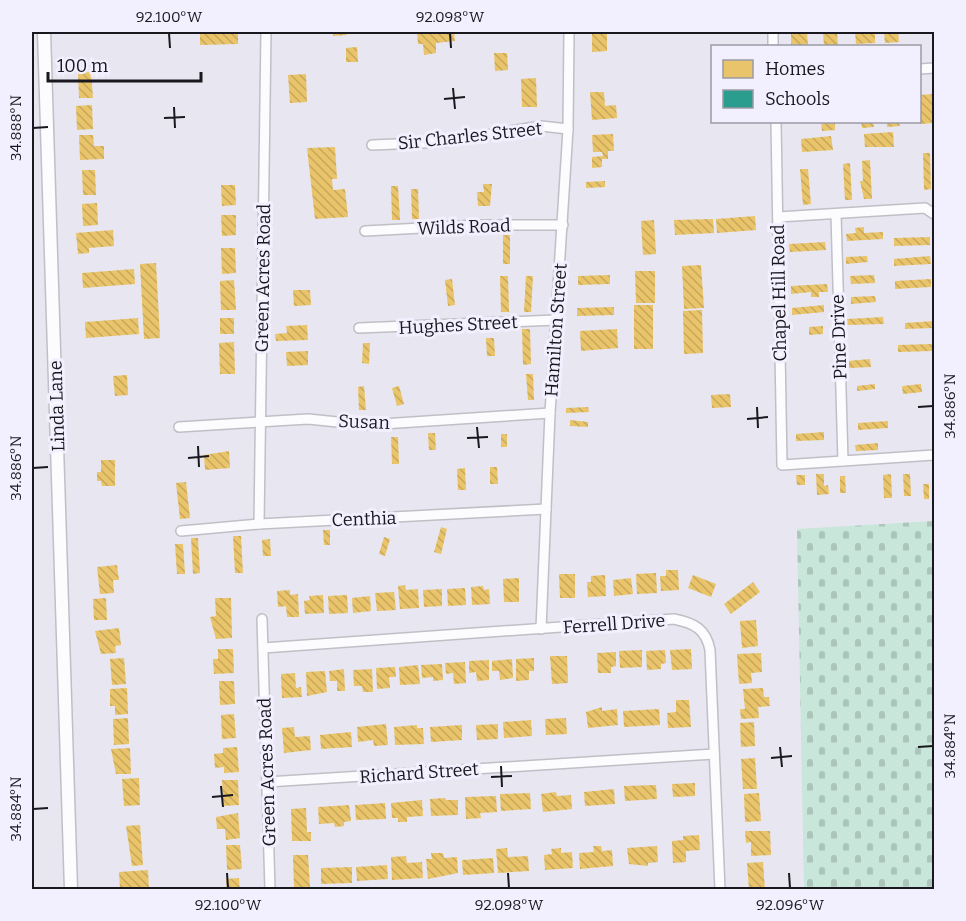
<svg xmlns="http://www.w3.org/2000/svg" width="966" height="921" font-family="Bitter,serif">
	<defs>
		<pattern id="cemetery-stones" width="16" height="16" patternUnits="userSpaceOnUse" patternTransform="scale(1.5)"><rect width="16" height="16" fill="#c8e6da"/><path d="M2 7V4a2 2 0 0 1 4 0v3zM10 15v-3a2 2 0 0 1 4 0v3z" fill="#abc5bb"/></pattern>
		<pattern id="homes-back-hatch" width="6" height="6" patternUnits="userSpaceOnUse" patternTransform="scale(1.5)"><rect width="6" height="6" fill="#e9c46a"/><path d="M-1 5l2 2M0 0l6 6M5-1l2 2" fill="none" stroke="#c7a85b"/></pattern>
		<pattern id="schools-back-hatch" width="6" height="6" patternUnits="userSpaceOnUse" patternTransform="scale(1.5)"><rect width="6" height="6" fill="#2a9d8f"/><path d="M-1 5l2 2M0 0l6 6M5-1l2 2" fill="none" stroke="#237f74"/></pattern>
	</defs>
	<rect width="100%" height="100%" fill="#e8e7f1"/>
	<path fill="url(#cemetery-stones)" d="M934,521v368h-130l-7,-360z"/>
	<g fill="url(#homes-back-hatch)">
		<path d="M238,32v12l-38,1v-12z"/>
		<path d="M333,32h13l1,3 -14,1z"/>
		<path d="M417,32h37l1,9 -19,2v10l-12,2 -1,-11h-5z"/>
		<path d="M791,32h16l1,14h-17z"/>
		<path d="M823,32h14l1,14h-14z"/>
		<path d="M855,32h20v11l-19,1z"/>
		<path d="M884,32h14l1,10 -14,1z"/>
		<path d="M592,34h15v17l-15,1z"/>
		<path d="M357,47l1,15h-12v-14z"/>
		<path d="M494,53h13l1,17 -13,1z"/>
		<path d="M91,72l2,26h-14l-1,-25z"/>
		<path d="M306,74l1,28 -17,1 -2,-28z"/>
		<path d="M536,78l1,29h-15l-1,-28z"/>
		<path d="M590,92h14l1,14 11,-1 1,13 -25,2z"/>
		<path d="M934,94v29l-14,1v-29z"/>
		<path d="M92,105l1,24 -16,1 -1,-24z"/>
		<path d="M821,122h14v8l-13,1z"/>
		<path d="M861,122h12l1,5 -12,1z"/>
		<path d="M887,122h12l1,4 -13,1z"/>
		<path d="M893,132l1,15h-29l-1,-13z"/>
		<path d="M613,134l1,17h-6v8h-6v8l-10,1v-11l11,-1 -1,-4h-9l-1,-17z"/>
		<path d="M79,135h14l1,11h10v13l-24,1z"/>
		<path d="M831,136l2,14 -31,2 -1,-13z"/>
		<path d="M335,147l2,32h-5l1,11 12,-1 3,28 -33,2 -8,-71z"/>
		<path d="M923,153h7l1,36 -7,1z"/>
		<path d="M870,160l2,39h-8l-4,-18h3l-1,-20z"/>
		<path d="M850,163l2,37h-7l-2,-36z"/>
		<path d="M800,169h8l3,35 -8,1z"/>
		<path d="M82,170h13l1,25h-13z"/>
		<path d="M605,181v6l-19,1v-6z"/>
		<path d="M483,184h9l-2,22h-12l-1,-14h7z"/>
		<path d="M221,185h14l1,20 -14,1z"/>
		<path d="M391,186h7l2,34h-8z"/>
		<path d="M411,189h7l1,30h-7z"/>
		<path d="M97,203l1,22 -15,1 -1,-22z"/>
		<path d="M221,215h15v20l-14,1z"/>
		<path d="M755,216l1,14 -39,3 -1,-14z"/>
		<path d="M713,219l1,14 -39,2 -1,-15z"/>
		<path d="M654,220l2,34 -13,1 -2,-34z"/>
		<path d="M864,227v6l19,-1v7l-36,2 -1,-7 10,-1 -1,-5z"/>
		<path d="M113,230l1,16 -25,2v5l-11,1 -2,-21z"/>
		<rect x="503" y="235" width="7" height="29"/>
		<path d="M930,237v8l-36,1v-8z"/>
		<path d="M825,242l1,8 -36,2 -1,-8z"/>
		<path d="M221,248h14l1,25 -14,1z"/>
		<path d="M867,256l1,6 -22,2v-7z"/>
		<path d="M930,256l1,8 -37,2v-7z"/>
		<path d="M156,263l4,75 -16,1 -4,-75z"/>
		<path d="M701,265l3,43 -20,1 -2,-43z"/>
		<path d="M134,269l1,15 -52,4 -1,-15z"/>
		<path d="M635,271h20v32h-19z"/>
		<path d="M610,275v9l-32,1v-9z"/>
		<path d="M874,275l1,8 -24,1 -1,-8z"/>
		<path d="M500,276h8l1,36h-8z"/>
		<path d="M526,276h7l-2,36h-7z"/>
		<path d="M452,279l3,26 -7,1 -3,-26z"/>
		<path d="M931,279v8l-36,2v-8z"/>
		<path d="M234,280l2,30h-15l-1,-29z"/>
		<path d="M827,284l1,8h-9v5h-8v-5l-20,2v-8z"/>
		<path d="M293,290h17l1,15 -17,1z"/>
		<path d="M875,296l1,6 -25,2v-7z"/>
		<rect x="634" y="305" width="19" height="44"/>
		<path d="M824,305v7l-32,3v-7z"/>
		<path d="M614,307v8l-37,1v-8z"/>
		<path d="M702,310l1,43 -19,1 -1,-43z"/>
		<path d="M883,317l1,7 -37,1v-6z"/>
		<path d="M138,318l1,16 -53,4 -1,-16z"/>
		<rect x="220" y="318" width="14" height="16"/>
		<path d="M934,321v7l-29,1v-6z"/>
		<path d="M307,325l1,15 -32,1 -1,-7 12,-1 -1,-7z"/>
		<path d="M823,326v8l-14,1v-8z"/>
		<path d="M522,329h8l1,35 -8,1z"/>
		<path d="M617,329l1,19 -37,3 -1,-20z"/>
		<path d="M486,338h8l1,18h-8z"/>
		<path d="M234,342l1,32h-15l-1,-31z"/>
		<path d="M363,343h7l-1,21 -7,-1z"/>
		<path d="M933,344v7l-35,1v-7z"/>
		<path d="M308,351v14l-21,1 -1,-14z"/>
		<path d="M870,359l1,8 -22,1 -1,-7z"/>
		<path d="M526,374h7l1,26h-6z"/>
		<path d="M127,375l1,20 -13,1 -2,-20z"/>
		<path d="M875,384v5l-18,2v-5z"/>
		<path d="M921,384l1,8 -19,2 -1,-8z"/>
		<path d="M364,386l2,24h-7l-1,-23z"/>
		<path d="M399,386l5,18 -7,2 -5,-18z"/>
		<path d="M730,394l1,13 -19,1 -1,-13z"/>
		<path d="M588,407l1,5 -23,1v-5z"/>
		<path d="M570,420l18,2v5l-18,-1z"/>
		<path d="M888,421v7l-30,2v-7z"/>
		<path d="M824,432v8l-28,1v-7z"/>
		<path d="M428,433h7l1,17h-7z"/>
		<rect x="501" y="434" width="6" height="13"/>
		<path d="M391,437h7l1,27h-7z"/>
		<path d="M878,443v7l-22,1 -1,-6z"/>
		<path d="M229,451l1,17 -25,2 -1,-15z"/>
		<path d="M101,460h14v26h-13l-1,-5h-4v-9h4z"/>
		<path d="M490,467h7l1,17h-8z"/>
		<path d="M465,468l1,22h-8l-1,-21z"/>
		<path d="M816,474h8v12l4,-1 1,9 -12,1z"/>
		<path d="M891,474l1,24h-8l-1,-23z"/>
		<path d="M903,474h7l1,22h-7z"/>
		<path d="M796,475h9v10h-8z"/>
		<path d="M840,476h5l1,17h-6z"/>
		<path d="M186,482l4,36 -10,1 -4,-36z"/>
		<path d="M923,484h6v15h-5z"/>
		<path d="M441,527l6,2 -6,25 -7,-2z"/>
		<path d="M323,530h7v15h-6z"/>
		<path d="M233,536h8l2,37h-8z"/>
		<path d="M384,537l6,2 -5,17 -6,-2z"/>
		<path d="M191,538h7l2,35 -7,1z"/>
		<path d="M270,539l1,17h-8l-1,-16z"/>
		<path d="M175,544h8l2,30h-8z"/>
		<path d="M117,565l2,15h-6l1,13 -14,1 -3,-27z"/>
		<path d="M666,570h12l1,20 -18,1 -1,-15h6z"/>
		<path d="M656,573l1,20 -20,1 -1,-20z"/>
		<path d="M559,574h16v24h-15z"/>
		<path d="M605,575l1,21 -18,1 -1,-15h4v-6z"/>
		<path d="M693,575l23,9 -5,13 -23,-9z"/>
		<path d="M519,578v24h-15l-1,-23z"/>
		<path d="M631,578l2,16 -19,2 -1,-16z"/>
		<path d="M753,582l7,10 -29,22 -7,-10z"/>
		<path d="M405,585l1,5 12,-1 1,19 -19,1 -2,-23z"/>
		<path d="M483,586l1,4 5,-1 1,15 -18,1 -1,-18z"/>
		<path d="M465,588l1,17 -18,1 -1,-17z"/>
		<path d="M442,589v17l-18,1 -1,-17z"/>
		<path d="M290,590v5l8,-1 1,23h-12l-1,-11 -8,1 -1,-16z"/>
		<path d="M394,592l2,18 -19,1 -2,-18z"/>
		<path d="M323,595l1,18 -19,1 -1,-13 6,-1 -1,-4z"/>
		<path d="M347,595l1,18 -19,1 -1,-18z"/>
		<path d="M370,596l1,15 -18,2 -1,-15z"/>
		<path d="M106,598l1,22h-13l-1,-21z"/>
		<path d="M215,598h16l1,40 -16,1 -6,-22 6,-1z"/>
		<path d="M756,620l2,26 -16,2 -2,-27z"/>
		<path d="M119,628l2,17 -6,1 1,7 -15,1 -6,-23z"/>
		<path d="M218,649h15l1,24 -20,1 -1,-15h5z"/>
		<path d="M691,649l1,20 -20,1 -2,-20z"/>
		<path d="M642,650v17l-22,1 -1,-17z"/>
		<path d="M665,650l1,13 -5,1v5l-14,1 -1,-19z"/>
		<path d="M616,652v14l-5,1v6h-13l-1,-20z"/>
		<path d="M761,653l1,19 -11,1 1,10 -13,1 -2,-30z"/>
		<path d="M550,656h17l1,27 -16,1z"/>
		<path d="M124,658l2,26 -14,1 -2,-26z"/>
		<path d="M534,658v13h-5v9l-13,1v-22z"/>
		<path d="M512,659l1,19 -13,2 -1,-9h-7v-10z"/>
		<path d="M489,660v20l-12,1 -1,-9 -7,1v-12z"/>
		<path d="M465,662l1,21 -12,1 -1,-11 -7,1 -1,-11z"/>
		<path d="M442,664l1,16 -10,1v-4l-11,1 -1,-13z"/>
		<path d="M418,665l2,19 -20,1 -1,-18z"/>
		<path d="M395,667l1,10h-7l1,11 -13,1 -1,-21z"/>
		<path d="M344,669l1,22h-8v-10h-7l-1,-10z"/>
		<path d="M372,669l1,23h-10l-1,-6h-8l-1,-16z"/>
		<path d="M325,671l2,21 -20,4 -1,-24z"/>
		<path d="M295,673l1,15 5,-1 1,10 -20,1 -1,-24z"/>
		<path d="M219,681h15l1,23 -15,1z"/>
		<path d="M127,688l1,26 -13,1v-9h-5v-17z"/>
		<path d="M763,688l1,9h5l1,9 -12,1 1,11 -18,1 -1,-10h5l-2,-20z"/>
		<path d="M676,700h13l2,27 -23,1 -1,-15 9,-1z"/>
		<path d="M602,707v4l15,-2 1,16 -30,3 -2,-16z"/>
		<path d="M659,709l1,16 -36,2 -1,-16z"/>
		<path d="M234,714l2,24 -14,1 -1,-24z"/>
		<path d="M128,718l1,26 -15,1 -1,-26z"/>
		<path d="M566,718l1,16 -21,1 -1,-16z"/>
		<path d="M531,720l1,16 -28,2 -1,-16z"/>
		<path d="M754,722l1,24 -14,1 -1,-24z"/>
		<path d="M386,724l2,21 -14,1 -1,-6 -15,2 -1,-15z"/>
		<path d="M498,724v15l-21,1 -1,-15z"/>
		<path d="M417,725v3h6l1,16 -29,1 -1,-18z"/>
		<path d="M462,725v15l-31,2 -1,-15z"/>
		<path d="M294,727l1,10 15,-1 1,14 -27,3 -2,-25z"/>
		<path d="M351,732l1,15 -31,2 -1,-14z"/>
		<path d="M237,747l2,25 -15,1v-6l-9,1 -1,-14 9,-1v-5z"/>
		<path d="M130,748l1,26h-15l-5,-25z"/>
		<path d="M755,758l2,31h-14l-2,-30z"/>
		<path d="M139,778l1,27 -16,1 -2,-27z"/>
		<path d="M222,780h16l1,25 -16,1z"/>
		<path d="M695,783v13l-22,1 -1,-13z"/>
		<path d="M656,785l1,14 -32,2 -1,-15z"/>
		<path d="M614,789l1,15 -30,2 -1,-14z"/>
		<path d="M556,792l1,4 14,-1 1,14 -29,3 -2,-18z"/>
		<path d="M530,793l1,16 -30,2 -1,-17z"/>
		<path d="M759,793l2,28 -16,1 -1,-28z"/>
		<path d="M496,796l1,16 -17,1 1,5 -15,1 -1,-22z"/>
		<path d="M445,798l1,2h12v15l-27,1 -1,-17z"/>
		<path d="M422,800l1,16 -16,1v5h-9v-4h-6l-1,-15z"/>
		<path d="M385,803l1,16 -30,1 -1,-15z"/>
		<path d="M349,805l2,16 -7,1v4l-9,1 -1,-4 -15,1 -1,-17z"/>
		<path d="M306,808l1,24h4v9h-19l-1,-32z"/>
		<path d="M238,813l2,25 -14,2 -1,-11h-8l-1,-12z"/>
		<path d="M140,825l3,40 -11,1 -6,-40z"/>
		<path d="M745,831h25l1,24 -20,1v-14l-5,1z"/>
		<path d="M699,835l1,15 -14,1v11l-13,1 -1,-22 11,-1v-4z"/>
		<path d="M226,845h14l2,24 -15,1z"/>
		<path d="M593,846h8l1,5 10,-1 1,16 -33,3 -1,-16 15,-1z"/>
		<path d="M657,846l1,16 -10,1v3l-19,-2 -2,-16z"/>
		<path d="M507,848l1,9 20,-1 1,15 -31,2 -2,-24z"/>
		<path d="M561,848v5l11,-1 1,16 -28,2 -1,-15 8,-1 -1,-5z"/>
		<path d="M431,853h12l1,5 13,-1 1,16 -30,6 -2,-20h6z"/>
		<path d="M293,855h15l2,32 -16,1z"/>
		<path d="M406,856l1,7 15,-1 1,16 -31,2 -1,-23z"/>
		<path d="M493,858l1,15 -31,2 -1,-15z"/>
		<path d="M763,862l2,28h-16l-2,-27z"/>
		<path d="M387,865l1,14 -31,2 -1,-14z"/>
		<path d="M352,867v16l-31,1v-16z"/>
		<path d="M148,870l1,20 -29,-1 -1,-17z"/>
		<path d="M239,878l1,12h-13l-1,-11z"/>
	</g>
	<path fill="url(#schools-back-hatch)" d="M32,609h1l1,19h-2z"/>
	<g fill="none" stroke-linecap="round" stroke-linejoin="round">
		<g stroke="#bfbfc6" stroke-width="12">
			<g id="minor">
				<path d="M773,32v14"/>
				<path d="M920,69l14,-1"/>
				<path d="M776,122l6,343 152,-10"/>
				<path d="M372,145l72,-3 97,-16 27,3"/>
				<path d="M836,214l7,247"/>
				<path d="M778,217l147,-9 9,6"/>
				<path d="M365,231l113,-6h85"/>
				<path d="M359,328l197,-8"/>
				<path d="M179,427l129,-8 59,6 183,-12"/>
				<path d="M259,524l7,-492"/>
				<path d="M181,531l78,-7 287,-15"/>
				<path d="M262,619l8,271"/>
				<path d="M541,629l9,-216 18,-284 1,-97"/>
				<path d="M263,648l411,-29c20,4 32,10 36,31l10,240"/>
				<path d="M267,782l447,-28"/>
			</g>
		</g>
		<g stroke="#bfbfc6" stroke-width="15">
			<path id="tertiary" d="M44,32l27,858"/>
		</g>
		<use href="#minor" stroke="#fcfbfd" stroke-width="9"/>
		<use href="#tertiary" stroke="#fcfbfd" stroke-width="12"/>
	</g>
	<path fill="none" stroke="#18181e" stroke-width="2" d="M169,33l1,15M450,33l1,15M453,88l2,21M444,99l21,-2M174,107l1,21M164,118l21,-1M33,128l15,-1M757,407l1,21M918,407l15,-1M747,419l21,-2M477,427l2,21M467,438l21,-1M198,446l1,21M188,458l21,-2M33,468l15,-1M780,747l2,20M918,747l15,-1M771,758l21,-2M501,766l1,21M491,777l21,-1M221,786l2,21M212,797l21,-2M33,809l15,-1M227,873l1,15M508,873l1,15M789,873l1,15"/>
	<g text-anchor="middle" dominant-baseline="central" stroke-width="6" stroke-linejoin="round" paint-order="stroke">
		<g font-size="18" fill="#18181e" stroke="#f2f0ff">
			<text transform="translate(470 136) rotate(-6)">Sir Charles Street</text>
			<text transform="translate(464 227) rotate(-2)">Wilds Road</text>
			<text transform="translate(263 278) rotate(-89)">Green Acres Road</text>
			<text transform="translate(779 293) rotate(-91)">Chapel Hill Road</text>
			<text transform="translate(458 325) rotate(-3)">Hughes Street</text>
			<text transform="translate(556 330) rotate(-86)">Hamilton Street</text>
			<text transform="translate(839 337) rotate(-92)">Pine Drive</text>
			<text transform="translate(57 406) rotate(-92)">Linda Lane</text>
			<text transform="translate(364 422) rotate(2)">Susan</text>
			<text transform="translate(364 519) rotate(-2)">Centhia</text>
			<text transform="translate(614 624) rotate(-4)">Ferrell Drive</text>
			<text transform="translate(267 772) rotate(-92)">Green Acres Road</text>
			<text transform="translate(419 773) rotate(-4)">Richard Street</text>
		</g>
	</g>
	<rect width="966" height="921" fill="none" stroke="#f2f0ff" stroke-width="66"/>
	<rect x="711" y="45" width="210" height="78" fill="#f2f0ff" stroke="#9b9aa5" stroke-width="1.5"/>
	<rect x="723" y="60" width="30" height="18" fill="#e9c46a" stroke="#9b9aa5" stroke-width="1.5"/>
	<text x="765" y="75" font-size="18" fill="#18181e">Homes</text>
	<rect x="723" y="90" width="30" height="18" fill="#2a9d8f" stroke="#9b9aa5" stroke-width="1.5"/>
	<text x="765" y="105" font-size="18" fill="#18181e">Schools</text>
	<path d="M48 72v9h153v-9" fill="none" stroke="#18181e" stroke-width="3"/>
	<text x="57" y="72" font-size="18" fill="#18181e" stroke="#f2f0ff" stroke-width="4.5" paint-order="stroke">100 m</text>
	<rect x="33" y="33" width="900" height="855" fill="none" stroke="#18181e" stroke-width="2"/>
	<g font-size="15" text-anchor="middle" fill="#18181e">
		<text x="169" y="22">92.100°W</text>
		<text x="450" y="22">92.098°W</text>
		<text transform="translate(16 128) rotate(-90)" y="5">34.888°N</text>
		<text transform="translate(950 406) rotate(-90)" y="5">34.886°N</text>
		<text transform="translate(16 468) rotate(-90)" y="5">34.886°N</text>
		<text transform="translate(950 746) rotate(-90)" y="5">34.884°N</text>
		<text transform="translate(16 809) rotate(-90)" y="5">34.884°N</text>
		<text x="228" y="910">92.100°W</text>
		<text x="509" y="910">92.098°W</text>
		<text x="790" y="910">92.096°W</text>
	</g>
</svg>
